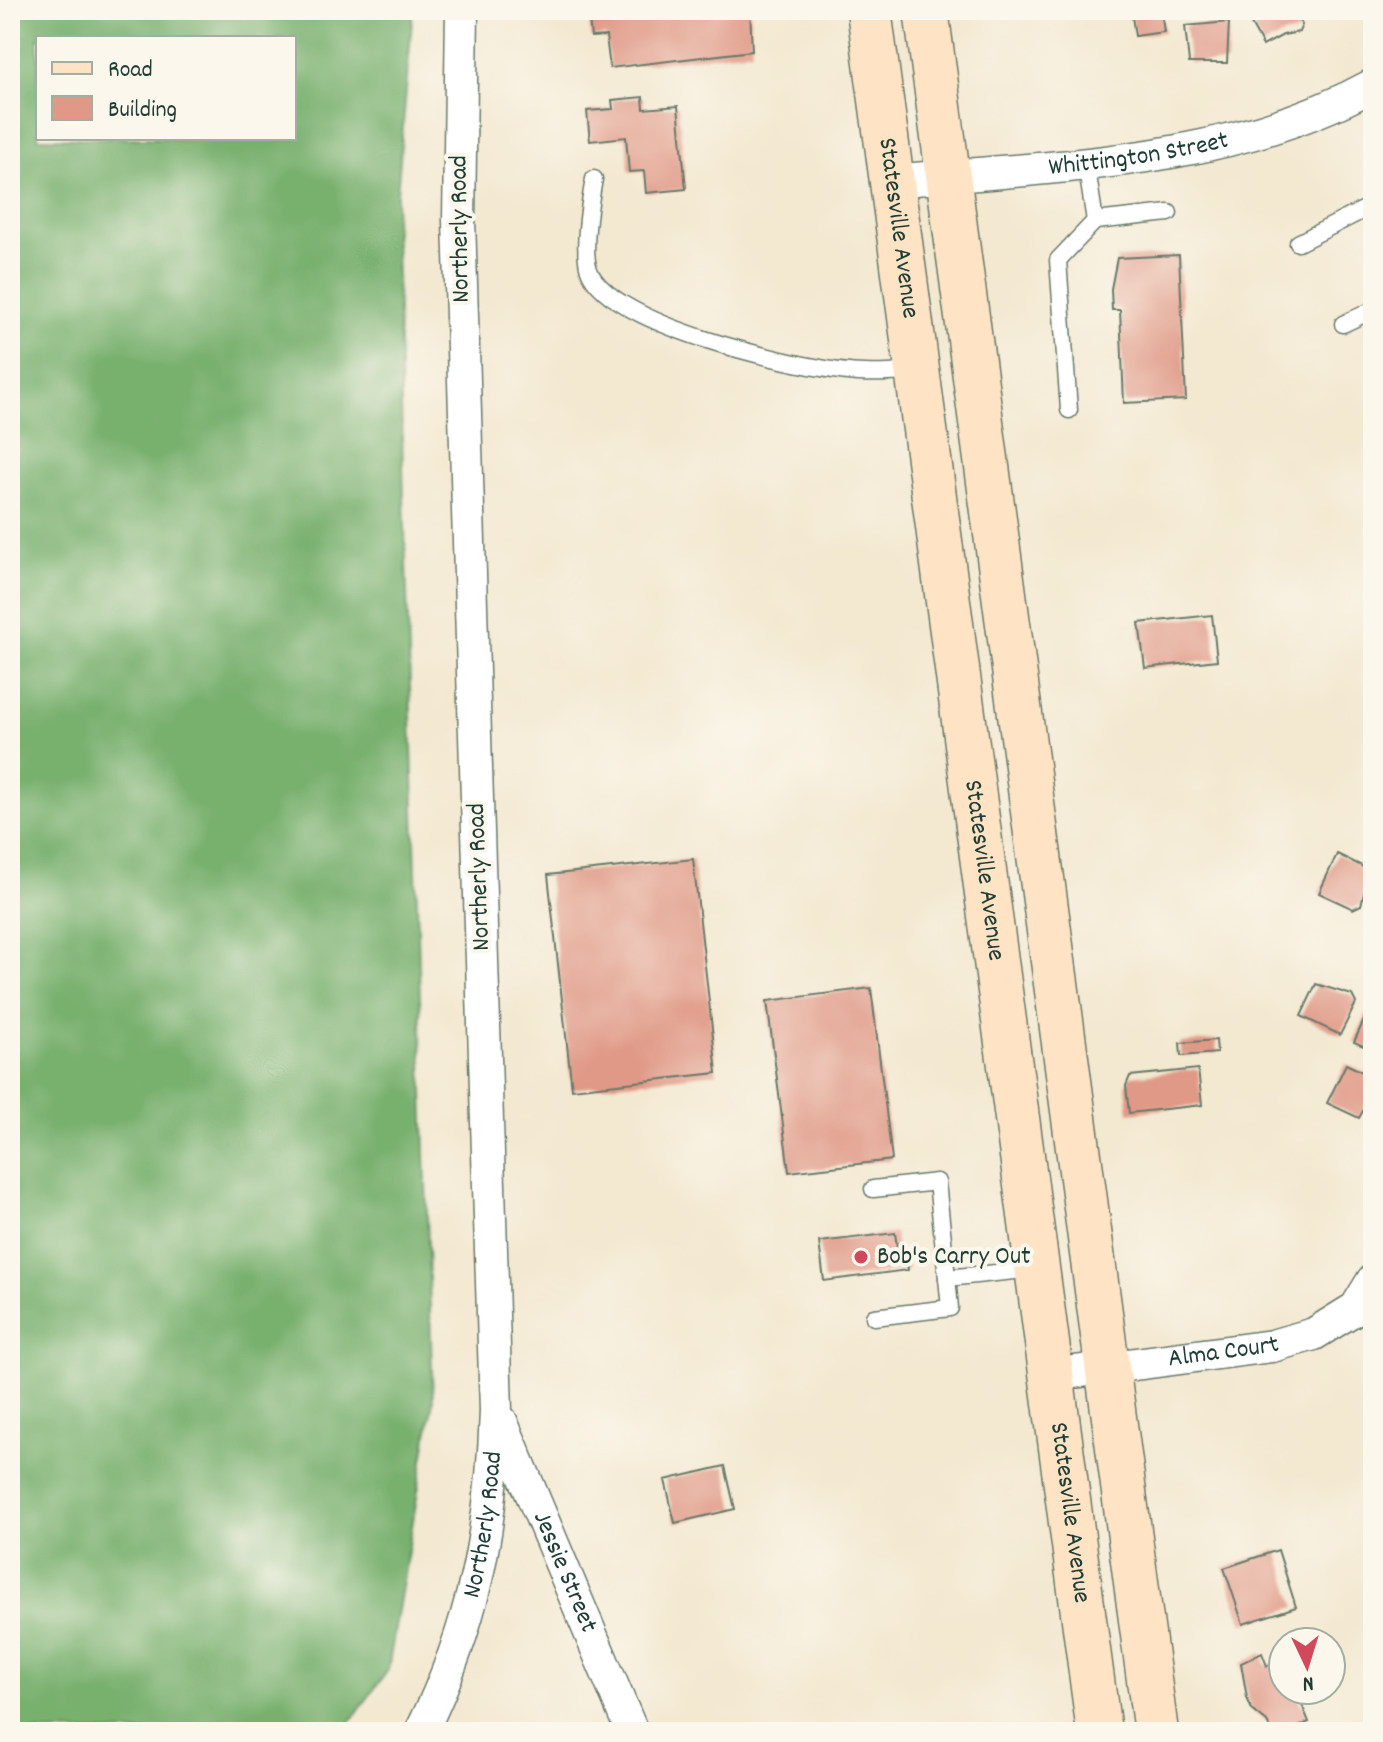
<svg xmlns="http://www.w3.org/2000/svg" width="1383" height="1742" font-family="Dekko,sans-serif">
	<rect width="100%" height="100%" fill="#fbf7ec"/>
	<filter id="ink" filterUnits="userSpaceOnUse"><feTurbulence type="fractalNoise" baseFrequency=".0125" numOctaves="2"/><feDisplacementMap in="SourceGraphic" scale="16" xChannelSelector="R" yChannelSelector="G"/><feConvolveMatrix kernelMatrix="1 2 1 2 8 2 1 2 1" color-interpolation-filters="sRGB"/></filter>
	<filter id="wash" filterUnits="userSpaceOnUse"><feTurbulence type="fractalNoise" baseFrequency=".006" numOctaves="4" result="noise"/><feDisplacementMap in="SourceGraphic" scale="32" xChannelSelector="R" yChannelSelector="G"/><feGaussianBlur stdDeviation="1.8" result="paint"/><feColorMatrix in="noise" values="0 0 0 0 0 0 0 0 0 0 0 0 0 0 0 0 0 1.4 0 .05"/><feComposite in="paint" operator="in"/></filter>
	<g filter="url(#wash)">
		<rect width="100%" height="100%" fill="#f3e8d0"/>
		<path fill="#78b06e" stroke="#4c7651" stroke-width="2" fill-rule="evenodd" d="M10,10h403l-18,207 38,1184 -45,269 -45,62h-333zM38,38h256v100h-256z"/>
		<g id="blocks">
			<g fill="#e09986">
				<path d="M750,10l2,41 -142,17 -4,-32 -15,1 -3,-26z"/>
				<path d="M1131,10h30l3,22 -29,4z"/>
				<path d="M1250,10h44l8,15 -3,7 -16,3 -20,11 -18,-33z"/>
				<path d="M1310,10h29l-16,9 -9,-1z"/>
				<path d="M1229,22l-2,41h-38l-4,-37z"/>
				<path d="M643,97l1,12 34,-3 8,83 -40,4 -2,-22 -15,1 -3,-35 -36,4 -3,-30 26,-2 -1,-9z"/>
				<path d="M1179,255l7,145 -62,3 -4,-93h-8l-1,-21 6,-31z"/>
				<path d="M1212,615l5,45 -72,8 -6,-45z"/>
				<path d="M1337,854l33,16 -9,35 -8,4 -34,-16z"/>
				<path d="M693,859l24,214 -145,16 -24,-214z"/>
				<path d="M1316,984l36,11 4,8 -16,32 -39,-19z"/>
				<path d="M871,988l21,172 -103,12 -22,-171z"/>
				<path d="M1369,1009l4,1v40l-19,-8z"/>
				<path d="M1216,1040l1,13 -36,3 -1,-13z"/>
				<path d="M1346,1064l27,13v16l-14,25 -32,-15z"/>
				<path d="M1198,1069l4,36 -73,8 -3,-27 4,-10z"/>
				<path d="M895,1233l4,28 8,-1 1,10 -84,11 -5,-39z"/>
				<path d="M725,1466l10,43 -60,14 -10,-43z"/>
				<path d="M1278,1550l18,57 -53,17 -19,-56z"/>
				<path d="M1262,1653l5,13 16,-7v31h13l13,32 -21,10h-16l-5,-10 -15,-12 -5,-12 -6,-35z"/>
			</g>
		</g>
	</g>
	<g filter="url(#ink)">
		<use href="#blocks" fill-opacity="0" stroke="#69796b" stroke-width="2"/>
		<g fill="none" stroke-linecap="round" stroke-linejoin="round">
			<g stroke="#69796b" stroke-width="19">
				<g id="service">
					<path d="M594,179c-4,22 -12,70 -5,91 20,55 204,96 259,102 22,3 46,0 68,0"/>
					<path d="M1095,221l74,-8"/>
					<path d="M1298,243l75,-38"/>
					<path d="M1343,324l30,-14"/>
					<path d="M1069,410l-11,-150 37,-39 -9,-58"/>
					<path d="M873,1189l64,-7 10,96 87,-9"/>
					<path d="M874,1317l76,-9 -3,-30"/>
				</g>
			</g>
			<g stroke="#69796b" stroke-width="35">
				<g id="minor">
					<path id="s1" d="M892,181c162,-15 335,-16 481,-96"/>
					<path id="s2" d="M1051,1375l221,-29 42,-12 42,-26 17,-28"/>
					<path id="s3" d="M501,1421l131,311"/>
					<path id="s4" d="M421,1732c53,-107 71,-202 75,-321l-37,-1191 3,-210"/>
				</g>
			</g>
			<g stroke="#69796b" stroke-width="47">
				<g id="secondary">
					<path id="s5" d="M869,10l230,1722"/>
					<path d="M926,10l230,1722"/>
				</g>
			</g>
			<use href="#service" stroke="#fff" stroke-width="16"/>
			<use href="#minor" stroke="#fff" stroke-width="32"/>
			<use href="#secondary" stroke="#fee4c5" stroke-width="44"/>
		</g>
	</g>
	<circle fill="#d1495b" stroke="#fbf7ec" stroke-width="3" cx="861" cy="1257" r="8"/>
	<g text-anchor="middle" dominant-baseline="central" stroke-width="8" stroke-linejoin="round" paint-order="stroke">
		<g font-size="26" fill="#1f3d34" stroke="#fbf7ec">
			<text stroke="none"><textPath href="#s1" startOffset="248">Whittington Street</textPath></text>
			<text transform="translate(461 229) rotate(-91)">Northerly Road</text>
			<text stroke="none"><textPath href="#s5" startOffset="220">Statesville Avenue</textPath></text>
			<text stroke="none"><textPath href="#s5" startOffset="868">Statesville Avenue</textPath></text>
			<text transform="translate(480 877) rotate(-92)">Northerly Road</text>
			<text stroke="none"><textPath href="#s2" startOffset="174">Alma Court</textPath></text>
			<text stroke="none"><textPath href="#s5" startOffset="1516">Statesville Avenue</textPath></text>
			<text stroke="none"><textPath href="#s4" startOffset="218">Northerly Road</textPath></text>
			<text stroke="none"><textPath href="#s3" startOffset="164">Jessie Street</textPath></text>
		</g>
		<g font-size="26" fill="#1f3d34" stroke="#fbf7ec" text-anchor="start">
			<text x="877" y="1257">Bob's Carry Out</text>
		</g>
	</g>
	<rect width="1383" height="1742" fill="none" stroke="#fbf7ec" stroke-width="40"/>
	<rect x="36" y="36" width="260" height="104" fill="#fbf7ec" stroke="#a3ada2" stroke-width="2"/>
	<rect x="52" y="62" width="40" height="12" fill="#fee4c5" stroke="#a3ada2" stroke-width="2"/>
	<text x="108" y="76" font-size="24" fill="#1f3d34">Road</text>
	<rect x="52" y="96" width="40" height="24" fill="#e09986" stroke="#a3ada2" stroke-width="2"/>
	<text x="108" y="116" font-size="24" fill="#1f3d34">Building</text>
	<g transform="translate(1307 1666) rotate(176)"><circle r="38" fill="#fbf7ec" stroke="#a3ada2" stroke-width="2"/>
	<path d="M0-6L14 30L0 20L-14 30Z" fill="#d1495b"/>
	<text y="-12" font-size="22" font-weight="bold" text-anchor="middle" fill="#1f3d34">N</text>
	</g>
</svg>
